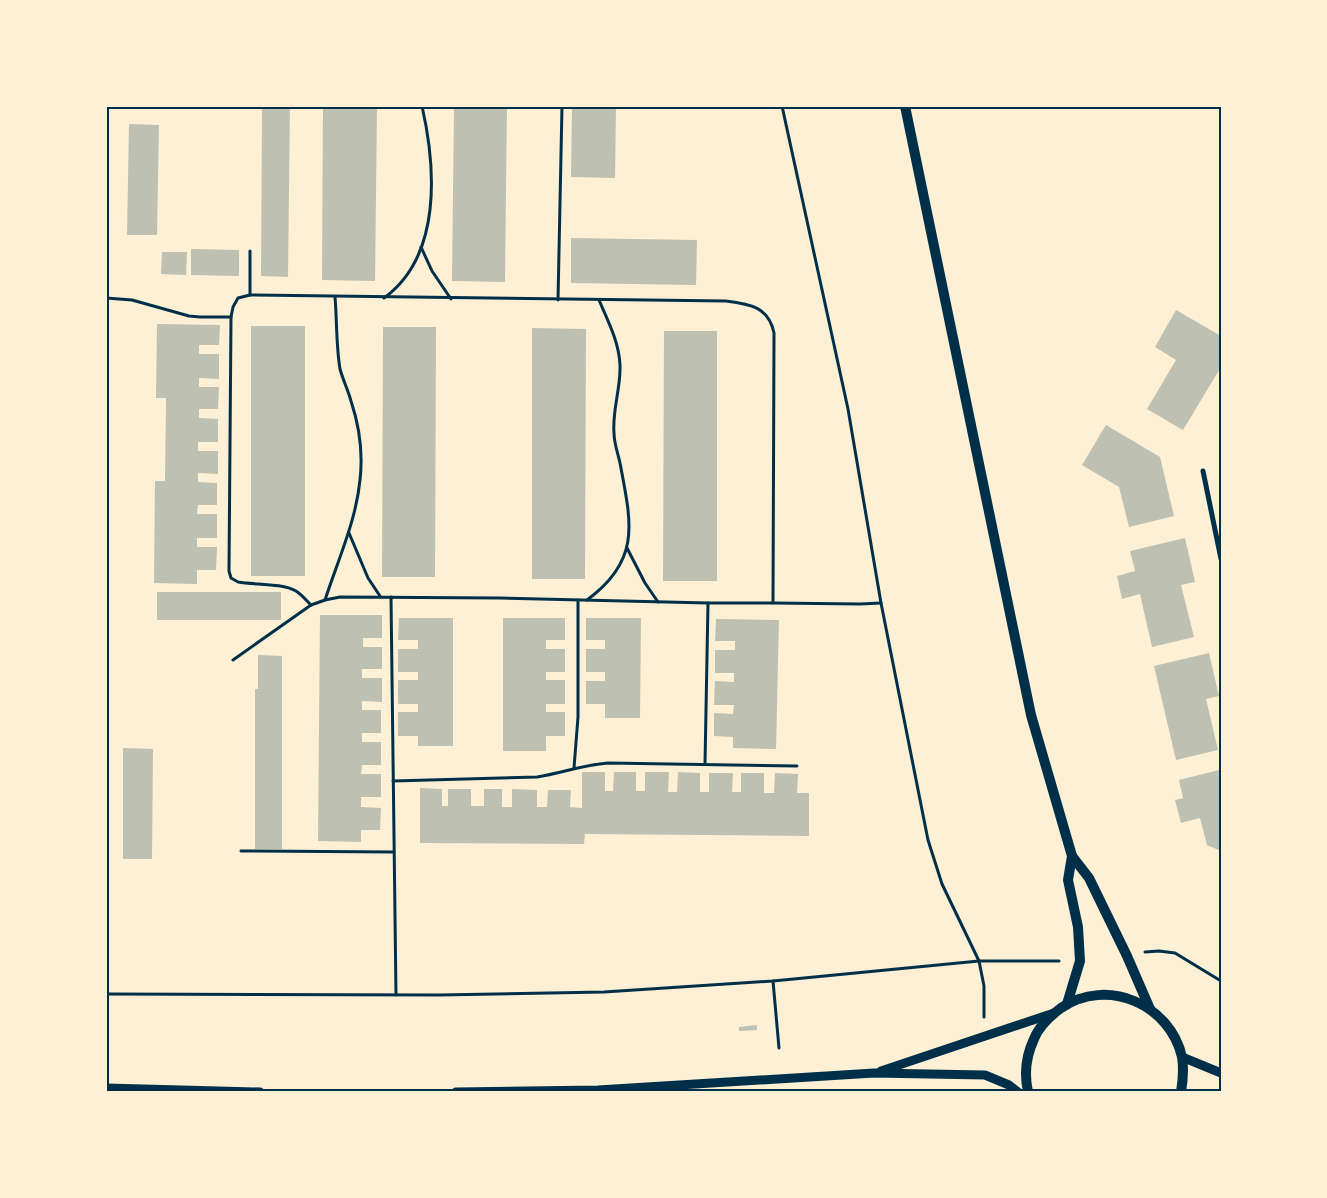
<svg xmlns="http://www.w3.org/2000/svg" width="1327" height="1198" font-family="Signika,sans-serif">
	<rect width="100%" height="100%" fill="#fdf0d5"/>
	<g fill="#bec0b2">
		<path d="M262,106h28l-2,171 -27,-1z"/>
		<path d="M323,106h54l-2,175 -53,-1z"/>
		<path d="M454,106h53l-2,176 -53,-1z"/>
		<path d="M572,106h44l-1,72 -44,-1z"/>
		<path d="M129,124l30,1 -2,110h-30z"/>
		<path d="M571,238l126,2 -1,45 -125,-2z"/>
		<path d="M191,249l48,1v26l-48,-1z"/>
		<path d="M162,252h25l-1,23 -25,-1z"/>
		<path d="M1176,310l45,26v31l-38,63 -36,-21 29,-49 -21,-13z"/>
		<path d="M157,324l63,1 -1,20h-20v9h20v25l-20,-1v9h20l-1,22h-19v9l19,1v23h-20v9h20v23l-20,-1v9l19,1v22h-19l-1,9h20v24h-20v9h20l-1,23h-19v14l-43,-1 1,-102h10l1,-83h-10z"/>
		<rect x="251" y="326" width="54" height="250"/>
		<path d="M383,327h53l-1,250h-53z"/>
		<path d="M532,328l54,1 -1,250h-53z"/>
		<path d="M664,331h53v250h-54z"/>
		<path d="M1106,425l54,32 14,59 -45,11 -10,-40 -37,-22z"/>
		<path d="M1185,538l10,44 -14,3 13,52 -42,10 -12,-53 -18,5 -5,-23 18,-5 -5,-20z"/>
		<rect x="157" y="592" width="124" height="28"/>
		<path d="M320,615h62v23h-19v9h19v22h-20v9h20v24l-20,-1v9h19v23h-19v9h19v23h-19l-1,9h20v23h-20v10l20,1 -1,22h-19v12l-43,-1z"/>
		<path d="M399,618h54v128h-35v-10h-20v-24h20v-8h-20v-24h20v-8h-20v-23h20v-9h-20z"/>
		<path d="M503,618h62v22h-19v9h19v23h-19v8h19v24h-19v8h19v24h-19v15h-43z"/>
		<path d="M586,618h55l-1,100h-35v-14h-19v-23h19v-9h-19v-23h19v-9h-19z"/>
		<path d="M716,619l63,1 -3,129 -43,-1v-11l-19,-1v-23l19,1 1,-9h-20l1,-24 19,1v-9h-19v-23h20v-9h-20z"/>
		<path d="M1209,653l10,43 -13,3 12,51 -42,10 -22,-94z"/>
		<path d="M258,655l24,1v193h-27v-160h3z"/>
		<path d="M123,748l30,1 -1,110h-29z"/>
		<path d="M1219,770l2,5v76l-14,-6 -7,-27 -19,5 -6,-23 8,-2 -4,-18z"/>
		<path d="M582,772h23v19h8l1,-19h22v19h9v-19h24l-1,20h9l1,-20 22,1v19h9v-19h24l-1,19h9v-19h23v20h10l1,-20 23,1 -1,19h12v43l-224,-2 -1,10 -164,-1v-55l22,1v17h6v-17h23v17h13v-17h18v18h10v-18l25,1v17h10l1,-17h23l-1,17 12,1z"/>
		<path d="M757,1025v5l-18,1v-4z"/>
	</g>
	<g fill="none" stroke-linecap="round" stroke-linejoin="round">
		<g stroke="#003049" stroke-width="3">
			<path d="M782,106l66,303 33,194 47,237 14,44 37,77 5,25v31"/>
			<path d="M421,247l11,24 19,28"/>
			<path d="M250,295v-44"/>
			<path d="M106,298l26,2 57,16 11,1h31"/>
			<path d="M384,298c58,-42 52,-130 38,-192"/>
			<path d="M558,300l4,-194"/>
			<path d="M349,533l19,45 12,18"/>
			<path d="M627,548l18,35 13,19"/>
			<path d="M391,597l5,398"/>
			<path d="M325,600c13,-40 31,-79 35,-120 3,-26 -1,-55 -9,-79 -3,-11 -8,-21 -11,-32 -4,-24 -3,-49 -5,-72"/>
			<path d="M587,600c55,-40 44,-78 33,-137 -2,-9 -6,-20 -6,-30 -2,-23 7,-45 6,-68 -1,-23 -12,-44 -21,-65"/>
			<path d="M311,605c-5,-5 -9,-10 -15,-14 -14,-8 -41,-6 -58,-9l-7,-4 -2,-7 2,-254 2,-10 5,-9 12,-3 476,6c24,3 43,6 48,32l-1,270"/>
			<path d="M233,660l78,-55 14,-5 15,-3 160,1 208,5h65l87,1 21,-1"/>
			<path d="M705,764l3,-161"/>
			<path d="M574,768l4,-51v-117"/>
			<path d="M393,781l144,-4c25,-4 45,-12 71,-14l189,3"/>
			<path d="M241,851l153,1"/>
			<path d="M1145,952l14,-1 16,2 46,28"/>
			<path d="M773,981l6,67"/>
			<path d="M106,994l333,1 165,-3 169,-11 206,-20h80"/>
		</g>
		<g stroke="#003049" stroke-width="5">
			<path d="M106,129v-23"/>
			<path d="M1203,471l18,88"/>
		</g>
		<g stroke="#003049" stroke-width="9">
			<path d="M1182,1057l39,16"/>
			<path d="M881,1071l173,-58"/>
			<path d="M106,1088l154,4"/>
			<path d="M456,1092l142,-2 276,-17 111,2 24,10 9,7"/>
		</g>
		<g stroke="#003049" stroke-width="10">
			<path d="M905,106l126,609 41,141 17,22 38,78 23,53"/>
			<path d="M1067,1004l13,-43 -2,-34 -10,-47 4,-24"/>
			<path d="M1028,1092c-4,-18 -2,-36 6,-53 5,-13 16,-23 27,-31 46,-31 109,-4 121,49 2,12 1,23 -1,35"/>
		</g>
	</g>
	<rect width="1327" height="1198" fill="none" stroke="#fdf0d5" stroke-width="215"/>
	<rect x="108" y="108" width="1112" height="982" fill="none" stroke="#003049" stroke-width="2"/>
</svg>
